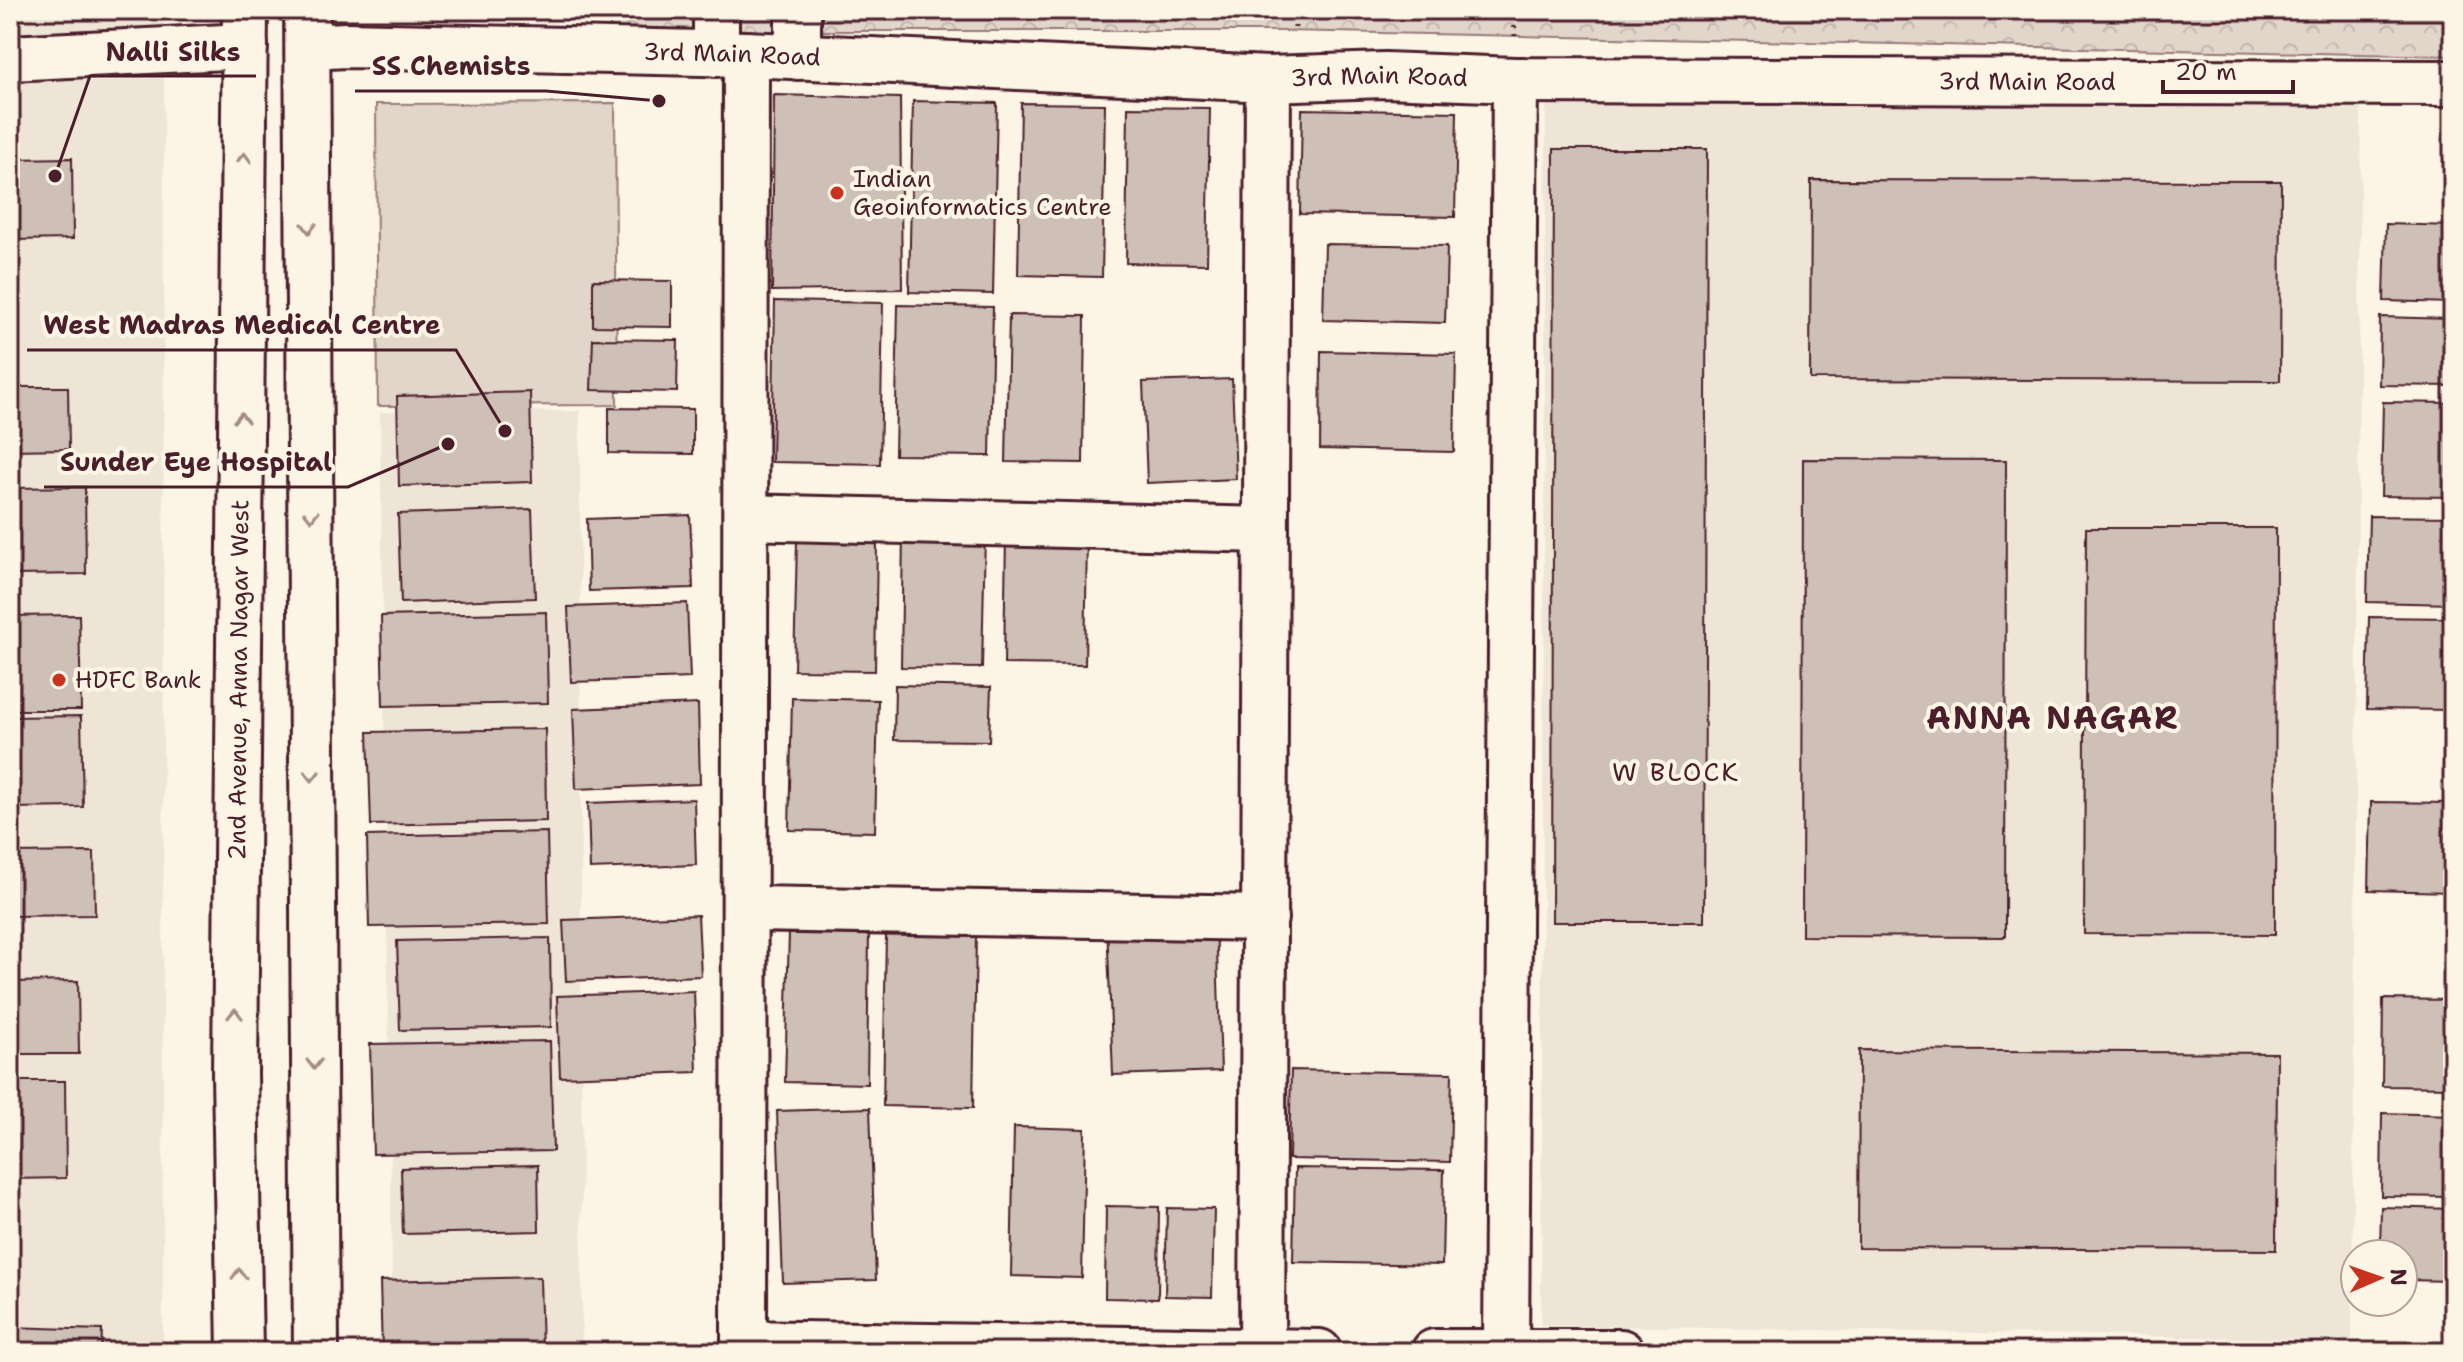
<svg xmlns="http://www.w3.org/2000/svg" width="2463" height="1362" font-family="'Shantell Sans',sans-serif">
	<defs>
		<pattern id="park-crowns" width="20" height="18" patternUnits="userSpaceOnUse" patternTransform="scale(2)"><rect width="20" height="18" fill="#e2d5ca"/><path d="M2 6a3 3 0 1 1 6 0M12 15a3 3 0 1 1 6 0" fill="none" stroke="#c3b6ae"/></pattern>
	</defs>
	<rect width="100%" height="100%" fill="#fcf5e5"/>
	<filter id="ink" filterUnits="userSpaceOnUse"><feTurbulence type="fractalNoise" baseFrequency=".0125" numOctaves="2"/><feDisplacementMap in="SourceGraphic" scale="16" xChannelSelector="R" yChannelSelector="G"/><feConvolveMatrix kernelMatrix="1 2 1 2 8 2 1 2 1" color-interpolation-filters="sRGB"/></filter>
	<g filter="url(#ink)">
		<g fill="#eee5d7">
			<path d="M10,10h154l-1,1342h-153z"/>
			<path d="M384,10h226l-1,12 -220,-5z"/>
			<path d="M1546,97l815,2 -9,1241 -811,-15z"/>
			<path d="M580,411l2,941h-189l-13,-940z"/>
		</g>
		<path fill="#e2d5ca" stroke="#967a7a" stroke-width="2" d="M615,103l2,302 -239,1 -2,-302z"/>
		<path fill="url(#park-crowns)" stroke="#967a7a" stroke-width="2" d="M610,10h1843v46l-1168,-25h-675z"/>
		<g fill="#cfc0b7" stroke="#4a1f2b" stroke-width="2">
			<path d="M774,95l126,3 2,191 -130,2z"/>
			<path d="M913,101l84,2 -4,191 -84,-2z"/>
			<path d="M1021,103l84,1 -3,173 -84,-2z"/>
			<path d="M1128,107l82,1 -3,156 -81,-1z"/>
			<path d="M1302,109l155,3 -2,105 -155,-3z"/>
			<path d="M1554,149h153l-3,773h-152z"/>
			<path d="M72,158l1,81 -63,1v-81z"/>
			<path d="M1811,180l470,1 -1,200 -470,-2z"/>
			<path d="M2386,224l67,2v77l-69,-2z"/>
			<path d="M1325,244l122,2 -2,77 -122,-3z"/>
			<path d="M593,280l79,1v46l-79,-1z"/>
			<path d="M775,301l108,2 -3,161 -108,-2z"/>
			<path d="M898,305l95,2 -3,149 -95,-1z"/>
			<path d="M1009,315l76,1 -2,147 -77,-1z"/>
			<path d="M2380,317l73,2v67l-74,-1z"/>
			<path d="M593,339l85,1 -1,52 -86,-2z"/>
			<path d="M1321,351l135,3 -2,98 -134,-3z"/>
			<path d="M1232,379l4,100 -89,4 -4,-101z"/>
			<path d="M10,387h58l1,62 -59,1z"/>
			<path d="M530,392l2,90 -133,4 -2,-90z"/>
			<path d="M2383,402l70,1v94l-72,-1z"/>
			<path d="M609,408l84,1v45l-84,-1z"/>
			<path d="M1803,459l203,1 -1,477 -203,-1z"/>
			<path d="M85,487l1,87 -76,1v-87z"/>
			<path d="M532,509l3,89 -134,5 -3,-89z"/>
			<path d="M690,515l3,73 -104,3 -2,-72z"/>
			<path d="M2369,516l84,1v87l-86,-2z"/>
			<path d="M2086,528h190l-1,407 -191,-1z"/>
			<path d="M903,532l82,2 -3,134 -81,-1z"/>
			<path d="M1006,535l81,2 -2,128 -81,-1z"/>
			<path d="M797,540l80,2 -2,129 -81,-1z"/>
			<path d="M687,603l3,75 -119,4 -3,-75z"/>
			<path d="M546,612l2,91 -165,3 -2,-90z"/>
			<path d="M79,615l2,95h-71v-94z"/>
			<path d="M2369,617l84,1v92l-86,-1z"/>
			<path d="M895,685l96,2 -2,54 -95,-1z"/>
			<path d="M792,698l86,2 -3,132 -86,-2z"/>
			<path d="M698,704l2,80 -124,5 -3,-80z"/>
			<path d="M81,716l2,91 -73,1v-91z"/>
			<path d="M545,729l1,92 -175,4 -3,-93z"/>
			<path d="M694,799l2,66 -106,4 -2,-66z"/>
			<path d="M2371,802l82,1v89l-84,-2z"/>
			<path d="M547,832l2,92 -180,3 -2,-91z"/>
			<path d="M94,852l1,63 -85,1v-63z"/>
			<path d="M698,915l3,61 -135,5 -3,-61z"/>
			<path d="M1216,921l5,150 -108,4 -6,-151z"/>
			<path d="M789,932l80,2 -2,150 -82,-2z"/>
			<path d="M886,934l90,1 -3,173 -90,-2z"/>
			<path d="M550,938l1,89 -151,3 -3,-89z"/>
			<path d="M78,981l1,73h-69v-72z"/>
			<path d="M694,991l3,81 -137,5 -3,-81z"/>
			<path d="M2383,999l70,1v87l-71,-1z"/>
			<path d="M550,1041l3,110 -180,3 -3,-110z"/>
			<path d="M1859,1050l418,3 -1,197 -418,-2z"/>
			<path d="M1291,1070l161,3 -2,89 -161,-3z"/>
			<path d="M10,1081h55l1,97 -56,1z"/>
			<path d="M870,1108l6,172 -93,3 -6,-172z"/>
			<path d="M2382,1113l71,2v82l-72,-1z"/>
			<path d="M1014,1127l71,2 -3,149 -71,-2z"/>
			<path d="M538,1165l1,66 -136,3 -2,-66z"/>
			<path d="M1295,1168l149,2 -2,95 -149,-3z"/>
			<path d="M1106,1206l53,1 -1,92 -53,-1z"/>
			<path d="M2381,1207l72,2v72l-50,-1v-26h-23z"/>
			<path d="M1167,1208l47,1 -2,88 -47,-1z"/>
			<path d="M540,1277l2,75h-160l-2,-71z"/>
			<path d="M10,1327l92,3 -1,22h-91z"/>
		</g>
		<g fill="none" stroke-linecap="round" stroke-linejoin="round">
			<g stroke="#4a1f2b" stroke-width="50">
				<g id="minor">
					<path d="M716,10v44"/>
					<path d="M798,10v47"/>
					<path id="s1" d="M308,47l38,-2 400,9 522,25 117,-4 130,5 938,3"/>
					<path d="M746,54l-2,1289 575,9"/>
					<path d="M10,58l235,-12"/>
					<path d="M746,517l520,13"/>
					<path d="M746,909l519,9"/>
					<path d="M1262,1350l6,-1271"/>
					<path d="M1506,1350l9,-1270"/>
					<path d="M1434,1352h187"/>
				</g>
			</g>
			<g stroke="#4a1f2b" stroke-width="50">
				<g id="major">
					<path d="M307,10l9,1342"/>
					<path id="s2" d="M240,1352l-5,-278 10,-1064"/>
				</g>
			</g>
			<g stroke="#4a1f2b" stroke-width="5" stroke-dasharray="2 6" stroke-linecap="butt">
				<path d="M1295,10v23"/>
				<path d="M1514,10l1,27"/>
			</g>
			<use href="#minor" stroke="#fcf5e5" stroke-width="44"/>
			<use href="#major" stroke="#fcf5e5" stroke-width="44"/>
		</g>
		<defs><path id="oneway-chevron" d="M-2-3.5L2.5 0L-2 3.5" fill="none" stroke-width="1.6" stroke-linecap="round" stroke-linejoin="round" transform="scale(2)"/></defs>
		<g stroke="#a38a88">
			<use href="#oneway-chevron" transform="translate(244 158) rotate(-89)"/>
			<use href="#oneway-chevron" transform="translate(309 228) rotate(90)"/>
			<use href="#oneway-chevron" transform="translate(241 418) rotate(-89)"/>
			<use href="#oneway-chevron" transform="translate(311 516) rotate(90)"/>
			<use href="#oneway-chevron" transform="translate(312 776) rotate(90)"/>
			<use href="#oneway-chevron" transform="translate(235 1014) rotate(-89)"/>
			<use href="#oneway-chevron" transform="translate(314 1064) rotate(90)"/>
			<use href="#oneway-chevron" transform="translate(239 1274) rotate(-91)"/>
		</g>
	</g>
	<g fill="#c8321e" stroke="#fcf5e5" stroke-width="3">
		<circle cx="837" cy="193" r="8"/>
		<circle cx="59" cy="680" r="8"/>
	</g>
	<g text-anchor="middle" dominant-baseline="central" stroke-width="8" stroke-linejoin="round" paint-order="stroke">
		<g font-size="24" fill="#4a1f2b" stroke="#fcf5e5">
			<text stroke="none"><textPath href="#s1" startOffset="424">3rd Main Road</textPath></text>
			<text stroke="none"><textPath href="#s1" startOffset="1072">3rd Main Road</textPath></text>
			<text stroke="none"><textPath href="#s1" startOffset="1720">3rd Main Road</textPath></text>
			<text stroke="none"><textPath href="#s2" startOffset="672">2nd Avenue, Anna Nagar West</textPath></text>
		</g>
		<g font-size="24" fill="#4a1f2b" stroke="#fcf5e5" text-anchor="start">
			<text x="853" y="179">Indian<tspan x="853" dy="28">Geoinformatics Centre</tspan></text>
			<text x="75" y="680">HDFC Bank</text>
		</g>
		<g font-size="26" letter-spacing="2" fill="#4a1f2b" stroke="#fcf5e5">
			<text x="1676" y="771">W BLOCK</text>
		</g>
		<g font-size="32" font-weight="bold" letter-spacing="2" fill="#4a1f2b" stroke="#fcf5e5">
			<text x="2053" y="717">ANNA NAGAR</text>
		</g>
	</g>
	<path fill="none" stroke="#4a1f2b" stroke-width="3" d="M55 176L90 76H256M659 101L546 91H355M505 431L456 350H27M448 444L348 487H44"/>
	<g fill="#4a1f2b" stroke="#fcf5e5" stroke-width="3">
		<circle cx="55" cy="176" r="8"/>
		<circle cx="659" cy="101" r="8"/>
		<circle cx="505" cy="431" r="8"/>
		<circle cx="448" cy="444" r="8"/>
	</g>
	<g font-size="26" text-anchor="middle" font-weight="bold" fill="#4a1f2b" stroke="#fcf5e5" stroke-width="8" stroke-linejoin="round" paint-order="stroke">
		<text x="173" y="61">Nalli Silks</text>
		<text x="451" y="75">SS Chemists</text>
		<text x="242" y="334">West Madras Medical Centre</text>
		<text x="196" y="471">Sunder Eye Hospital</text>
	</g>
	<rect width="2463" height="1362" fill="none" stroke="#fcf5e5" stroke-width="40"/>
	<rect x="20" y="20" width="2423" height="1322" fill="none" stroke="#4a1f2b" stroke-width="3" filter="url(#ink)"/>
	<g transform="translate(2379 1278) rotate(88)"><circle r="38" fill="#fcf5e5" stroke="#b59f9b" stroke-width="2"/>
	<path d="M0-6L14 30L0 20L-14 30Z" fill="#c8321e"/>
	<text y="-12" font-size="22" font-weight="bold" text-anchor="middle" fill="#4a1f2b">N</text>
	</g>
	<path d="M2163 80v12h130v-12" fill="none" stroke="#4a1f2b" stroke-width="4"/>
	<text x="2175" y="80" font-size="24" fill="#4a1f2b" stroke="#fcf5e5" stroke-width="6" paint-order="stroke">20 m</text>
</svg>
